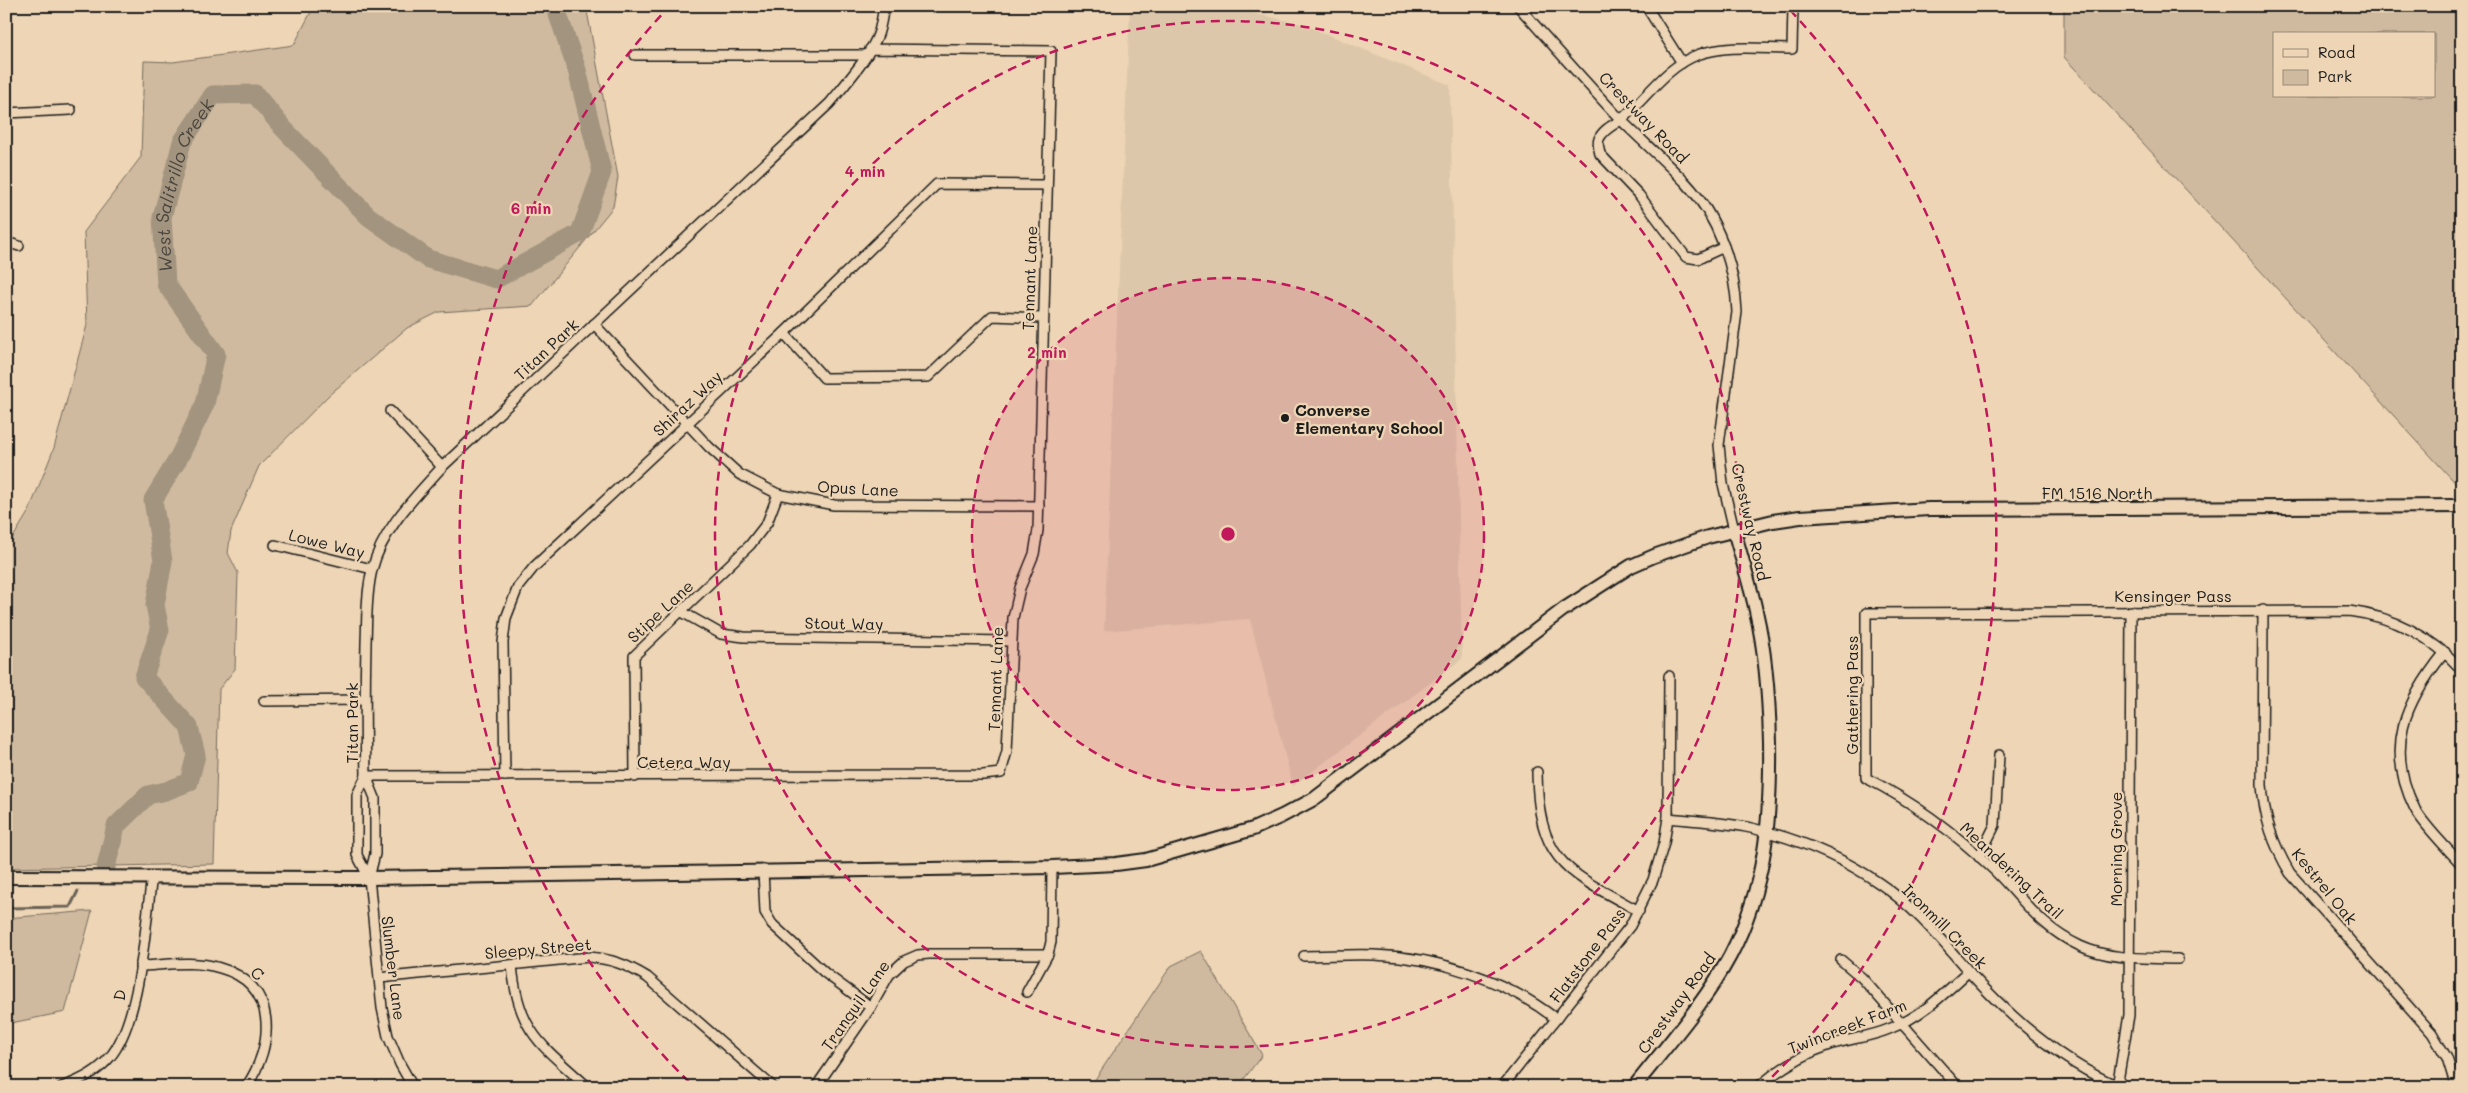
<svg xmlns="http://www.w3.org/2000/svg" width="2468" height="1093" font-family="Mali,sans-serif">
	<rect width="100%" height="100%" fill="#edd5b5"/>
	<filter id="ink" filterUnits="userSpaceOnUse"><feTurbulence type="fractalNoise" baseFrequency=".02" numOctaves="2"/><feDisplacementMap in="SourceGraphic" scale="10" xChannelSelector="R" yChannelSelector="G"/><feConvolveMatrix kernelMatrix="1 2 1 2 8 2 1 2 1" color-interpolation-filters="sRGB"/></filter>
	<g filter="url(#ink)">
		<path fill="#ddc7aa" d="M1130,6h88l84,18 148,61 12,574 -169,127 -43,-167 -146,12z"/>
		<g fill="#cfba9f" stroke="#766b5e" fill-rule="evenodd">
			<path d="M314,6h272l32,171 -5,30 -81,99 -93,6 -32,16 -78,67 -70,71 -28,65 -3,22 10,20 -3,96 -16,20 -5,175 -208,4v-319l23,-38 25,-63 33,-123 -3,-93 57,-75 3,-96 29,1 121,-17z"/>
			<path d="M2064,6h398v484l-398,-433zM2274,34h160v62h-160z"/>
			<path d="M92,911l-27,101 -59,12v-106z"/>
			<path d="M1201,951l61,104 -24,32h-148l81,-121z"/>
		</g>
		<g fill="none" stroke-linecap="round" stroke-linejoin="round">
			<path stroke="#6c6457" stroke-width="3" d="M6,908l64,-1 8,-16"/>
			<path stroke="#a2947e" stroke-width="19" id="s1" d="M106,867l10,-41 32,-31 18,-4 23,-9 7,-27 -7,-28 -45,-50 16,-47 -5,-25 8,-44 -10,-61 25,-41 27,-55 11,-50 -50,-70 -4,-67 20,-75 31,-47 42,-1 28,34 85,88 60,43 68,20 84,-46 22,-61 -25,-102 -22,-64"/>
			<g stroke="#1c1c1c" stroke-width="12">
				<g id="street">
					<path d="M1518,6c34,38 67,76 102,113 22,22 45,42 66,64 32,34 49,83 51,129l-18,133 4,39 11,46"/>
					<path d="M1646,6l36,57"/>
					<path d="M870,49l181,2 -13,479 -4,24 -14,34 -7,30 -6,133 -6,22 -18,2 -617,1c-1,-44 -1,-89 0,-133 1,-24 0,-49 6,-73 10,-41 43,-73 70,-103l388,-364c17,-21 36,-42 47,-66 4,-9 5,-21 7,-31"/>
					<path d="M635,55h232"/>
					<path d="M6,113l65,-3"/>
					<path d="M6,242l13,4"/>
					<path d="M1724,247l-26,12 -12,-2 -47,-62 -39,-41c-1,-5 -3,-10 -1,-15 4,-10 15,-14 23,-20 24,-21 44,-52 75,-64 29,-11 65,-6 95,-6l1,-43"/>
					<path d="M594,324l115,123 30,27 39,20 56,11 205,1"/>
					<path d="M784,333l40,45 104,-1 64,-61 50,2"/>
					<path d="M390,411l52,56"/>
					<path d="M275,545l97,24"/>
					<path d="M2263,610l-1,175c2,33 11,59 28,88l142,160 15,25 9,29"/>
					<path d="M682,612l39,22 23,3 266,4"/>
					<path d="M2445,652c-40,50 -61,95 -30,157 9,17 34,41 47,56"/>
					<path d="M264,701l101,-1"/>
					<path d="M1537,772c1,90 30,100 102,139"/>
					<path d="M505,776l-2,-134 3,-24 12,-31 16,-20 250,-234 153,-149 110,1"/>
					<path d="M635,777l-1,-121 116,-111 17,-22 11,-29"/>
					<path d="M1668,818c28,3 56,4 83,10 45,10 90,29 128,55 36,24 63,58 91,90 42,46 92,90 150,114"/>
					<path d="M1979,857l16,-32 4,-70"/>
					<path d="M763,870l2,42 7,12 53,49 46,34"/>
					<path d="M369,878l-12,-23v-60l9,-19 9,22v56l-6,24 13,130 6,28 12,28 13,23"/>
					<path d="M1304,956c23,0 47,-2 70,-1 64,2 132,25 182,64"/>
					<path d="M2178,959c-33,-1 -68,1 -98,-13 -40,-19 -55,-45 -85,-75 -39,-37 -81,-69 -129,-93v-165l483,-2c46,6 82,25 113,59"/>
					<path d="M1841,960l21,18 96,109"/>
					<path d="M512,965c6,67 29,80 76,122"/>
					<path d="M140,966c25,-1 55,-6 80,2 58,16 55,77 26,119"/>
					<path d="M379,978l210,-21c23,2 38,8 58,20l126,110"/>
					<path d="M1027,992l21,-38 3,-12 1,-75"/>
					<path d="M62,1087c17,-6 36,-15 48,-30 31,-37 35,-132 42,-181"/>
					<path d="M816,1087l55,-80 18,-32 15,-14 14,-6 11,-1h119"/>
					<path d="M1324,1087h4"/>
					<path d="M1502,1087l128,-161 23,-46 11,-37 4,-25 1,-142"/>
					<path d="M1758,1087c21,-18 45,-33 72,-42 19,-6 40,-8 59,-16 32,-12 55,-35 80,-58"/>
					<path d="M2117,1087l12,-72 2,-404"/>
				</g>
			</g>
			<g stroke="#1c1c1c" stroke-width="16">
				<g id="secondary">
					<path d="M6,877l363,1 683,-11 64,-3 30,-4 107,-31 29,-13 32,-17 250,-190 67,-43 23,-10 54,-19 65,-16 27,-4 129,-8 533,-3"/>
					<path d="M1634,1087c33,-42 71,-84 96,-131 36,-69 41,-137 40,-214 -1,-44 -4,-88 -14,-131 -6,-27 -15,-54 -22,-81"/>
				</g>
			</g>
			<use href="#street" stroke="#edd5b5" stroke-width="9"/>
			<use href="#secondary" stroke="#edd5b5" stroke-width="12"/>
		</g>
	</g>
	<circle cx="1228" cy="534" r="256" fill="#c2185b" fill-opacity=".12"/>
	<g fill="none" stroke="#c2185b" stroke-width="2.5" stroke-dasharray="9 6">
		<circle cx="1228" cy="534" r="256"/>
		<circle cx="1228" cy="534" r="513"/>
		<path d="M689 1082A769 769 0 0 1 666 10M1790 10A769 769 0 0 1 1767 1082"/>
	</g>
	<circle fill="#1c1c1c" stroke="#edd5b5" stroke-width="2" cx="1285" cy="418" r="5"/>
	<g text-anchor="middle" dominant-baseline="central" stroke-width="4.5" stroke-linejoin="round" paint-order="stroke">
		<g font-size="16" fill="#1c1c1c" stroke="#edd5b5">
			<text transform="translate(1644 117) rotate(46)">Crestway Road</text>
			<text transform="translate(1029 278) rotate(-88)">Tennant Lane</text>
			<text transform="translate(546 349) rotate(-43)">Titan Park</text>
			<text transform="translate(687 403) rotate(-43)">Shiraz Way</text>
			<text transform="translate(858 488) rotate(3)">Opus Lane</text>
			<text x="2097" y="492">FM 1516 North</text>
			<text transform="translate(1751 522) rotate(77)">Crestway Road</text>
			<text transform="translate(327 543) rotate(14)">Lowe Way</text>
			<text x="2173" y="595">Kensinger Pass</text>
			<text transform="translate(660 611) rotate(-43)">Stipe Lane</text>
			<text transform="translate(844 623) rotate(1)">Stout Way</text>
			<text transform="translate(995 679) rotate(-88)">Tennant Lane</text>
			<text transform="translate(1851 695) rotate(-90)">Gathering Pass</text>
			<text transform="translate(351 723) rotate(-90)">Titan Park</text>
			<text x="684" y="761">Cetera Way</text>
			<text transform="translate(2115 849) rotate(-90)">Morning Grove</text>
			<text transform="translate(2012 870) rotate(43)">Meandering Trail</text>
			<text transform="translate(2325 886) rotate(51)">Kestrel Oak</text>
			<text transform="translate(1945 926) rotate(45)">Ironmill Creek</text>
			<text transform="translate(538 948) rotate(-5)">Sleepy Street</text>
			<text transform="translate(1587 955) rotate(-53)">Flatstone Pass</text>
			<text transform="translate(394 968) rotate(83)">Slumber Lane</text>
			<text transform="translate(258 973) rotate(44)">C</text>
			<text transform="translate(119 995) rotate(-80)">D</text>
			<text transform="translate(1676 1003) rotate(-54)">Crestway Road</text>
			<text transform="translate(855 1005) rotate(-55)">Tranquil Lane</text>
			<text transform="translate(1847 1026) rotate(-21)">Twincreek Farm</text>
		</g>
		<g font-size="16" font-weight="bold" fill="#1c1c1c" stroke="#edd5b5" text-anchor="start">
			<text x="1295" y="409">Converse<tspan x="1295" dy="18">Elementary School</tspan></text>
		</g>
		<g font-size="18" font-style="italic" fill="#4b463e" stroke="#edd5b5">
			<text stroke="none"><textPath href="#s1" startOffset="785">West Salitrillo Creek</textPath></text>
		</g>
	</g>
	<circle cx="1228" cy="534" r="8" fill="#c2185b" stroke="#edd5b5" stroke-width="2.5"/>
	<g font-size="15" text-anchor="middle" font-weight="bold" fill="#c2185b" stroke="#edd5b5" stroke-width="4.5" stroke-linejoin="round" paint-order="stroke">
		<text x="865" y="177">4 min</text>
		<text x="531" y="214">6 min</text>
		<text x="1047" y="358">2 min</text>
	</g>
	<rect width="2468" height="1093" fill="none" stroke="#edd5b5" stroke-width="25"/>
	<rect x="12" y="12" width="2443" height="1068" fill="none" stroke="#1c1c1c" stroke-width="2" filter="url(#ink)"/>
	<rect x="2273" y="32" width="162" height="65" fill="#edd5b5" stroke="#998b78"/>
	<rect x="2283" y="49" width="25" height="8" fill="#edd5b5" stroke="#998b78"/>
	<text x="2318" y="58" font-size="15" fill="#1c1c1c">Road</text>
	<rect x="2283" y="70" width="25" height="15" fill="#cfba9f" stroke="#998b78"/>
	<text x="2318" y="82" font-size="15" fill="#1c1c1c">Park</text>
</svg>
